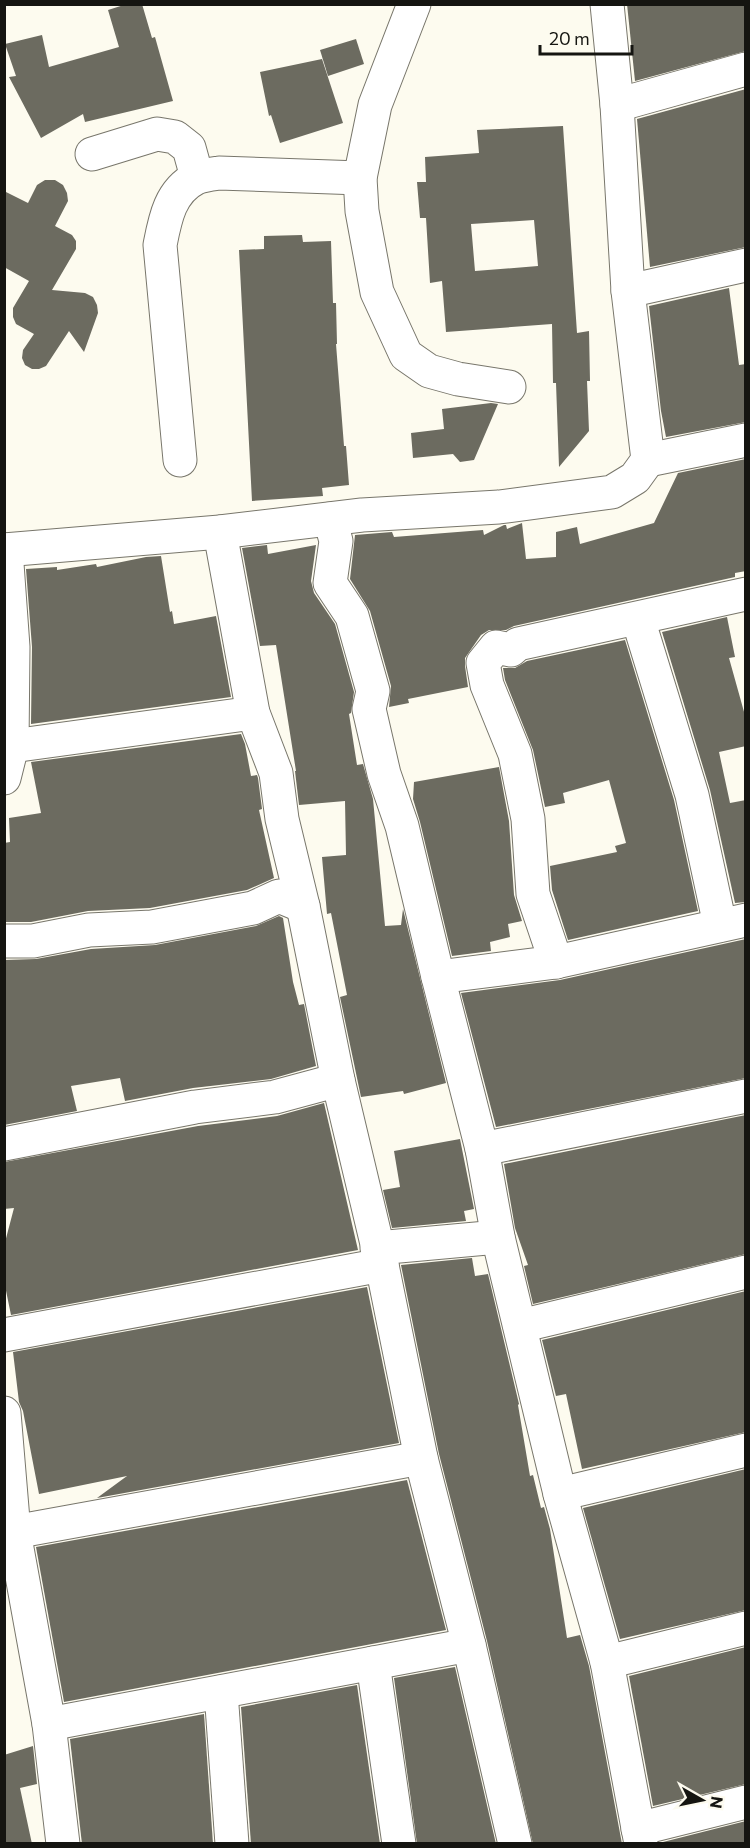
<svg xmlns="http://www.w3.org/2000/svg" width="750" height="1848" font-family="Commissioner,sans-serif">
	<rect width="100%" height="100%" fill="#fdfbef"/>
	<g fill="#6c6b60" fill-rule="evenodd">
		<path d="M127,4h15l10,34 3,-1 18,64 -88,21 -2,-8 -42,24 -32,-61 7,-1 -11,-32 37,-9 7,32 70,-20 -11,-37z"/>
		<path d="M627,4h119v47l-111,30z"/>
		<path d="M356,39l8,25 -36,12 -8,-26z"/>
		<path d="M322,59l21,64 -63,20 -9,-28 -2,1 -9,-44z"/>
		<path d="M746,89v158l-96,20 -13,-148z"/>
		<path d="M563,126l14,207 12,-2 1,50h-3l2,50 -30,36 -3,-84h-3l-1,-59 -106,8 -4,-51 -12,2 -4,-65h-6l-3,-36h9l-1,-25 54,-4 -2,-23zM534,220l4,46 -63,5 -4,-47z"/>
		<path d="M45,180h10l8,5 4,8 1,8 -13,25 17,9 4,6v8l-24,41 33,3 8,4 4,8 1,8 -14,39 -15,-21 -23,35 -7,3h-7l-7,-4 -3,-7 1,-8 11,-16 -18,-10 -3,-7v-9l16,-27 -25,-14v-76l24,12 9,-18z"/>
		<path d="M302,235l1,7 28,-1 2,62h3l1,41h-1l8,102h2l3,39 -27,3 1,8 -71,5 -13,-251 25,-1v-13z"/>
		<path d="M729,288l10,77 7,-1v58l-80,15 -5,-26 -12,-105z"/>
		<path d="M491,403l7,1 -24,56 -14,2 -7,-8 -40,4 -2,-25 33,-4 -2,-20z"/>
		<path d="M746,459v112l-11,2v4l-221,49 -8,4h-17l-8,5 -16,23v8l3,21 -60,12 1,4 -20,4 2,-21 -21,-75 -20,-32 5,-44 37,-3 2,5 89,-7 1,5 20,-10h2l1,4 15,-6 4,36 30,-2v-25l21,-5 3,17 74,-21 24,-50z"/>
		<path d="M267,545l1,9 48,-9 -5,36 3,12 21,31 19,68 -3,21 -2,1 8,51 6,-1 10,35 12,127 16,-1 2,-16 43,174 -42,11 -1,-3 -42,6 -21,-100 7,-2 -16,-82 -4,1 -5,-57 24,-2 -1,-54 -46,4 -4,-34h1l-20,-126 -16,1 -18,-98z"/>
		<path d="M161,556l9,56 2,-1 2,13 42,-8 15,81 -200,27 1,-77 -6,-78 31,-2v3l39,-6 1,3 49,-10z"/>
		<path d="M727,617l8,40 -6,1 17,61v27l-27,6 11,51 16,-3v102l-11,1 -25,-113 -48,-158z"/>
		<path d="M625,640l49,160 24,111 -130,29 -16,-50 -2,-24 67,-14 -2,-6 11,-3 -17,-63 -46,13 2,10 -20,4 -12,-57 -28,-70 -2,-12h12l12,-7z"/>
		<path d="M241,734l4,10 6,32 6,-1 1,3 4,31 -3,1 15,68 -27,12 -97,18 -62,3 -57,11h-27v-79l6,-1 -1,-24 32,-5 -10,-51z"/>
		<path d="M499,767l10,54 5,74 8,26 -14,3 2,13 -20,5 1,9 -39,5 -32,-134 -7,-23 1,-17z"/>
		<path d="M279,916l4,2 10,64 6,23 5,-1 12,62 -45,13 -78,9 -68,13 -5,-23 -49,8 6,25 -73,14v-165l32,-1 55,-10 64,-4 101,-19z"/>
		<path d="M746,939v139l-250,49 -35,-134 99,-13z"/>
		<path d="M324,1103l34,147 -347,65 -7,-34v-35l10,-38 -10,1v-47l194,-36 79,-10z"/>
		<path d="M746,1115v139l-213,50 -9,-38 4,-1 -13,-37 -11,-64z"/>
		<path d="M460,1139l14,70 -10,2 2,10 -74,7 -9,-38 17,-3 -6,-36z"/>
		<path d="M472,1258l3,18 13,-2 31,130 -1,1 12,71 3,-1 8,33 3,-1 6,22 17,109 13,-3 9,31 33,178h-89l-46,-203 -48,-187 -38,-189z"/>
		<path d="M367,1287l32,156 -302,55 30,-22 -88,18 -16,-83 -4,-9 -6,-50z"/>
		<path d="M746,1291v141l-164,37 -16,-75 -10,2 -14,-56z"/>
		<path d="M746,1469v141l-126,29 -37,-131z"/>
		<path d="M407,1480l39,150 -382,72 -28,-155z"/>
		<path d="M746,1647v137l-93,22 -24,-130z"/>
		<path d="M455,1667l41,177h-79l-23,-166z"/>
		<path d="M357,1685l23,159h-129l-10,-137z"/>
		<path d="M204,1714l9,130h-131l-12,-105z"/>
		<path d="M33,1746l4,38 -17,4 12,56h-28v-89z"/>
		<path d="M746,1821v23h-87v-1z"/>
	</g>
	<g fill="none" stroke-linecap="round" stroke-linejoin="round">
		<g stroke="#78766b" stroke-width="35">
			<g id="minor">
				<path d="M414,4l-39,101 -15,73 2,33 15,81 29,63 23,16 29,8 51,8"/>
				<path d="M617,105l129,-36"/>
				<path d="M92,154l65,-20 18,3 14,11 8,29"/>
				<path d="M628,291l118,-26"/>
				<path d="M180,460l-20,-215c5,-26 10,-54 36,-67 7,-3 16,-4 23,-5l141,5"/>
				<path d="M648,460l98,-20"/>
				<path d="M330,519l6,22 -6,42 22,33 21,75 -4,18 15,65 18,52 36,151 44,172 16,88 62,257 47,168 34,182"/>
				<path d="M220,532l33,181 23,60 6,46 21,87 35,174 44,185 39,193 48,187 46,199"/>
				<path d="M4,550l216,-18 142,-17 137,-8 113,-15 23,-14 13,-18 -20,-169 -11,-186 -10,-101"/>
				<path d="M638,619l54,176 28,130"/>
				<path d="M12,746l241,-33"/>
				<path d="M4,778l8,-32 1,-99 -7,-97"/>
				<path d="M4,941h29l56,-11 63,-3 101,-19 26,-12 24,10"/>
				<path d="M556,962l-23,-68 -5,-75 -13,-65 -28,-69 -4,-22 13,-16 15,3 7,-6 228,-50"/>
				<path d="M438,977l118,-15 190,-42"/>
				<path d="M4,1144l191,-37 80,-10 63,-17"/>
				<path d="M482,1149l264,-53"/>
				<path d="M377,1248l121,-11"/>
				<path d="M520,1326l226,-54"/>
				<path d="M4,1335l378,-70"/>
				<path d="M4,1413l10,119 35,192 14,120"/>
				<path d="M560,1494l186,-44"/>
				<path d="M14,1532l407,-74"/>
				<path d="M607,1662l139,-34"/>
				<path d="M373,1663l26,181"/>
				<path d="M221,1692l11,152"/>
				<path d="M49,1724l420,-79"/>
				<path d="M638,1829l108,-27"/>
			</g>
		</g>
		<use href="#minor" stroke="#fff" stroke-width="33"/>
	</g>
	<rect width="750" height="1848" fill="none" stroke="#151511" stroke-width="12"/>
	<g transform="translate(702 1800) rotate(99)" stroke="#fdfbef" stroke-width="4.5" paint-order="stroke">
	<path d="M0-4.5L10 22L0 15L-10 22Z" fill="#151511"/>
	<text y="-9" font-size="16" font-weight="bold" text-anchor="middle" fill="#151511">N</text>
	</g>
	<path d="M540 45v9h92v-9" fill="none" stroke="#151511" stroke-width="3"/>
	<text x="549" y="45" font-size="18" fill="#151511" stroke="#fdfbef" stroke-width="4.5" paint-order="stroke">20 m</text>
</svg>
